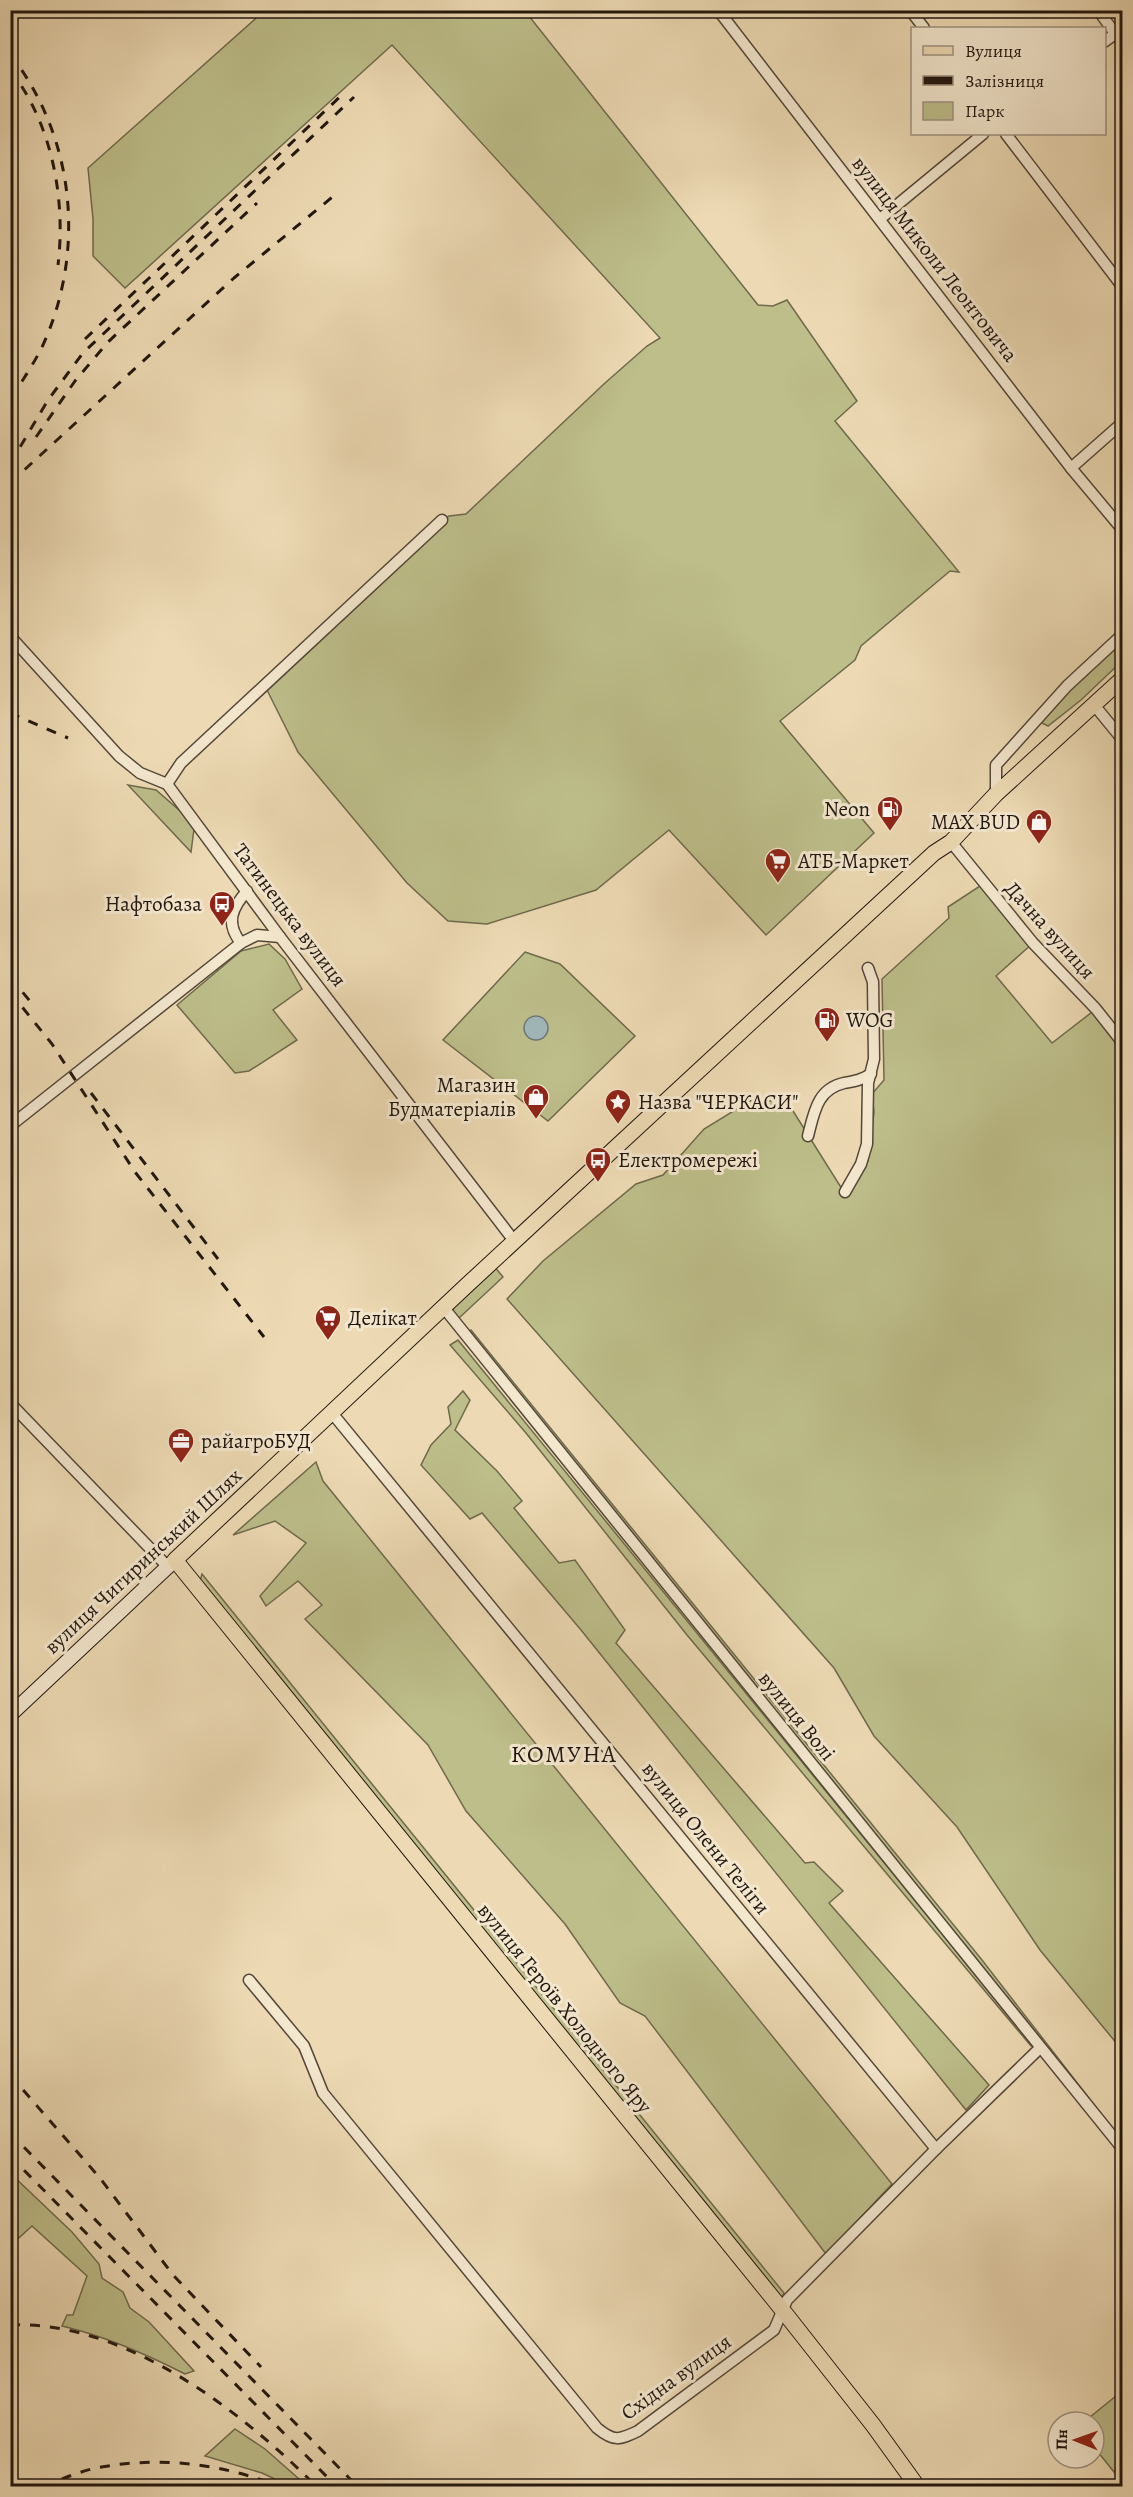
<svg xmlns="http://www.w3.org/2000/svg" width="1133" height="2497" font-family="Alegreya,serif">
	<rect width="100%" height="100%" fill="#eddab4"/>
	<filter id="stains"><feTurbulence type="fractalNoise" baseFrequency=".00333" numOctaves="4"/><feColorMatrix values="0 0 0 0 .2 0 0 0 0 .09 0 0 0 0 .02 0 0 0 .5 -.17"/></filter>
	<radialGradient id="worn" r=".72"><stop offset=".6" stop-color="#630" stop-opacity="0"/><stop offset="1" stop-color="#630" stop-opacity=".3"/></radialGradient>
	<g fill="#bdbe8a" stroke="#6f6a4c" stroke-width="1.5">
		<path d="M264,11h261l233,294 15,1 14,-6 70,101 -22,20 124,151 -9,-1 -89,75 -6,14 -75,61 94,112 -108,102 -97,-105 -73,60 -109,34 -39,-3 -41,-38 -109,-131 -33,-66 177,-166 7,-4 17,-2 139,-131 42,-37 13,-8 -268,-293 -267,243 -32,-32v-37l-5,-51z"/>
		<path d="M1122,638v23l-41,39 -33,26 -10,-5z"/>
		<path d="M128,785l28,5 31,27 7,12 -3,23z"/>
		<path d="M983,884l50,59 -37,33 56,67 44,-34 26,33v1008l-82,-100 -83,-123 -83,-91 -40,-68 -327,-369 36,-38 93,-77 27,-9 41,-46 49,-30 35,4 59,94 21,-36 6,-49 -2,-18 12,-14 -2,-101 67,-61 -1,-11z"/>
		<path d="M269,944l16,15 17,30 -29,21 24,30 -48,31 -14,2 -58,-68 64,-54z"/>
		<path d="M525,952l35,12 75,72 -87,85 -105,-81z"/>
		<path d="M494,1266l9,11 -45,42 -9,-12z"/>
		<path d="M471,1330l511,630 134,173 -649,-800z"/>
		<path d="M458,1340l574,704 -1,2 -344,-411 -161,-202 -76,-88z"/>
		<path d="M463,1391l7,9 -15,30 42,41 25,30 -8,7 45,55 16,-3 50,70 -9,13 189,220 9,-1 29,29 -14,12 160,182 -23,25 -385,-480 -99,-117 -12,6 -49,-54 10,-20 20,-21 -3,-17z"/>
		<path d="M316,1462l7,19 569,703 -66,70 -181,-238 -25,-13 -55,-79 -99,-113 -38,-66 -123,-126 17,-14 -24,-24 -32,25 -6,-10 46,-53 -31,-22 -42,14z"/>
		<path d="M202,1574l582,719 -4,7 -580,-719z"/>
		<path d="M10,2173l62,59 27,32 3,14 21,14 7,16 19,14 45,49 -9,3c-39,-20 -80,-38 -123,-48l5,-11h6l14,-39 -55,-50 -21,19z"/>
		<path d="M1122,2391v91l-28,-35v-25h-10z"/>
		<path d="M235,2429l30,20 42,37h-17l-28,-13 -57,-17z"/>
	</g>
	<circle fill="#a0b7b9" stroke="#6d7775" stroke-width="1.5" cx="536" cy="1028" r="12"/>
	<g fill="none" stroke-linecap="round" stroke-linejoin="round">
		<g stroke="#544738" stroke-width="13">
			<g id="street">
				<path d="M718,10l353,458 51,61"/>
				<path d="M910,10l14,18"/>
				<path d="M1098,10l24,33"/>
				<path d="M1104,42l11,-8"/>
				<path d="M1006,134l116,152"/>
				<path d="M880,219l103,-85"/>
				<path d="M1071,468l51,-45"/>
				<path d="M10,636l109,120 21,17 27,11 113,153 235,305"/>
				<path d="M1095,706l27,33"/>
				<path d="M167,784l14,-21 261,-243"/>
				<path d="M996,794v-29l71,-79 55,-51"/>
				<path d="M951,842l82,101 63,66 26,33"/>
				<path d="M241,943c-16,-20 -9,-35 6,-52"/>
				<path d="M10,1126l231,-183 16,-8 23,2"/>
				<path d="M808,1136c6,-23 9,-47 36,-53 11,-2 17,-3 27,-9"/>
				<path d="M845,1192l16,-28 6,-20 1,-61 6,-24 -1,-77 -5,-14"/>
				<path d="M444,1308l678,840"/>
				<path d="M10,1403l158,164"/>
				<path d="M332,1413l604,736"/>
				<path d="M249,1980l55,66 19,47 274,335c17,14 22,12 41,3l136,-101 13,-30 149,-151 104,-101"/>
			</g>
		</g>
		<g stroke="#21160f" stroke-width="16">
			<path id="secondary" d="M10,1715l165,-155"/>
		</g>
		<g stroke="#21160f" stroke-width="17">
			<path id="primary" d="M917,2486l-44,-61 -89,-113 -609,-752 291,-274 468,-433 17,-11 45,-48 126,-115"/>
		</g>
		<use href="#street" stroke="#f3e7ce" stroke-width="10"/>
		<use href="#secondary" stroke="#f3e7ce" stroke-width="14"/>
		<use href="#primary" stroke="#eddab4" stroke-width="15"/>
		<g stroke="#21160f" stroke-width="3" stroke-dasharray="10 10" stroke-linecap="butt">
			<path d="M10,54c65,83 76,196 33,291 -9,19 -22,37 -33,56"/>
			<path d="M10,70c42,53 56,129 48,195"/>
			<path d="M85,339l261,-248"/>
			<path d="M36,437l39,-56 33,-39 149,-139"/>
			<path d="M10,464l38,-64 35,-47 271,-256"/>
			<path d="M10,483l224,-205 102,-84"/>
			<path d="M10,713l58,25"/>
			<path d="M10,977l24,29"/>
			<path d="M10,992l42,52 83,128 129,165"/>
			<path d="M91,1093l127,166"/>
			<path d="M10,2075l90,103 73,97 88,92"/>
			<path d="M10,2133l347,353"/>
			<path d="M10,2156l326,330"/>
			<path d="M10,2325c114,-5 230,85 306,161"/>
			<path d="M43,2486c17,-6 35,-14 53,-18 63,-12 124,-5 182,18"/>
		</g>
	</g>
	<defs>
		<g id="fuel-pin" transform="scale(1.35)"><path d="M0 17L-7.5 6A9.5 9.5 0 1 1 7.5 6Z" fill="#8f2418" stroke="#f3e7ce"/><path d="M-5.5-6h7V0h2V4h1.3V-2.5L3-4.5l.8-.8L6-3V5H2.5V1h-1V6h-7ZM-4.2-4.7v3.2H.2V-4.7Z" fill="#fff"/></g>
		<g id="shop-pin" transform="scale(1.35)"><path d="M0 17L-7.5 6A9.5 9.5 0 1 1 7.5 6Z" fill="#8f2418" stroke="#f3e7ce"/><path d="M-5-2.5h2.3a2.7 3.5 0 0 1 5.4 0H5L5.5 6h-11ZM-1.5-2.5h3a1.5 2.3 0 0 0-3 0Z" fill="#fff"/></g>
		<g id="supermarket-pin" transform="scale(1.35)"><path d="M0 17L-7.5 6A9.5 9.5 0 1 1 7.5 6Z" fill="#8f2418" stroke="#f3e7ce"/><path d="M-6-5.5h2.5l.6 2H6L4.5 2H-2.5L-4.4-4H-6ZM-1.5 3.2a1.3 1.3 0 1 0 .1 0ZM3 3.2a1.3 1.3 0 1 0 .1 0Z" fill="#fff"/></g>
		<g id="bus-pin" transform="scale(1.35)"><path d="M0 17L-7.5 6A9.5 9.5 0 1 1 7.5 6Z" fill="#8f2418" stroke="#f3e7ce"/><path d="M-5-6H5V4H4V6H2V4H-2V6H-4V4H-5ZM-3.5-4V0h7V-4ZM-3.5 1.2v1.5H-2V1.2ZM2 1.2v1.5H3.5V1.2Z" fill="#fff"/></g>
		<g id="sight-pin" transform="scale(1.35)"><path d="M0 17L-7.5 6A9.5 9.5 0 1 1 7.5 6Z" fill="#8f2418" stroke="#f3e7ce"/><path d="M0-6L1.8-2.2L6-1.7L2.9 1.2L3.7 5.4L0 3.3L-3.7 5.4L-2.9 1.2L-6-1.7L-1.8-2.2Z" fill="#fff"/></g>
		<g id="office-pin" transform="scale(1.35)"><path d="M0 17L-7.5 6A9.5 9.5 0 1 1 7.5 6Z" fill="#8f2418" stroke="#f3e7ce"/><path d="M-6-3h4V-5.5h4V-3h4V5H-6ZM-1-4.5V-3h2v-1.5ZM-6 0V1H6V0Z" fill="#fff"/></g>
	</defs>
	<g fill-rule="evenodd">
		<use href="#fuel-pin" x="890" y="809"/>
		<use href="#shop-pin" x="1039" y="822"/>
		<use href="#supermarket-pin" x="778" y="861"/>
		<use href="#bus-pin" x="222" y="904"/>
		<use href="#fuel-pin" x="827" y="1020"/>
		<use href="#shop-pin" x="536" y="1097"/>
		<use href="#sight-pin" x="618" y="1102"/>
		<use href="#bus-pin" x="598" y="1160"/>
		<use href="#supermarket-pin" x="328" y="1318"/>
		<use href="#office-pin" x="181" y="1441"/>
	</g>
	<g text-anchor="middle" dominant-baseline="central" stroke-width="6" stroke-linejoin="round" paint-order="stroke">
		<g font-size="21" fill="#21160f" stroke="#f3e7ce">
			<text transform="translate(935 259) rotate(52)">вулиця Миколи Леонтовича</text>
			<text transform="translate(290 915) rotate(53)">Татинецька вулиця</text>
			<text transform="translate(1050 930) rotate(48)">Дачна вулиця</text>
			<text transform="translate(143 1561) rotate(-43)">вулиця Чигиринський Шлях</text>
			<text transform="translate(797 1716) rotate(51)">вулиця Волі</text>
			<text transform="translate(706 1838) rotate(51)">вулиця Олени Теліги</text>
			<text transform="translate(565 2008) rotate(51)">вулиця Героїв Холодного Яру</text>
			<text transform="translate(676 2377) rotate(-36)">Східна вулиця</text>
		</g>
		<g font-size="21" fill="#21160f" stroke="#f3e7ce" text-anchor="start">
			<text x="870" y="809" text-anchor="end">Neon</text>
			<text x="1020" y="822" text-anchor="end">MAX BUD</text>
			<text x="798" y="861">АТБ-Маркет</text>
			<text x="202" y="904" text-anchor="end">Нафтобаза</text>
			<text x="846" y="1020">WOG</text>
			<text x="516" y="1085" text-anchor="end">Магазин<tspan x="516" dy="24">Будматеріалів</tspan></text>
			<text x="638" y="1102">Назва "ЧЕРКАСИ"</text>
			<text x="618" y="1160">Електромережі</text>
			<text x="348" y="1318">Делікат</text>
			<text x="201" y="1441">райагроБУД</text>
		</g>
		<g font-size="24" letter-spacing="1.5" fill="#21160f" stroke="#f3e7ce">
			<text x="564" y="1754">КОМУНА</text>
		</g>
	</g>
	<rect width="1133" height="2497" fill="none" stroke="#eddab4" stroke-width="36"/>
	<rect x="12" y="12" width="1109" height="2473" fill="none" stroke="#21160f" stroke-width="3"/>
	<rect x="18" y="18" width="1097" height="2461" fill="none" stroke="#21160f" stroke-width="1.5"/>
	<rect x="911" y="27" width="195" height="108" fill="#f3e7ce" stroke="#9f9382" stroke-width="1.5"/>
	<rect x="923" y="46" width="30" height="9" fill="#eddab4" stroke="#9f9382" stroke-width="1.5"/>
	<text x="965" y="57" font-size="18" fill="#21160f">Вулиця</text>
	<rect x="923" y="76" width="30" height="9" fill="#21160f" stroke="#9f9382" stroke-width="1.5"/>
	<text x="965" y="87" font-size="18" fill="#21160f">Залізниця</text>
	<rect x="923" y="102" width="30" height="18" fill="#bdbe8a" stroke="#9f9382" stroke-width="1.5"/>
	<text x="965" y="117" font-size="18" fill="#21160f">Парк</text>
	<g transform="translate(1076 2440) rotate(271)"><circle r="28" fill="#f3e7ce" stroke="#9f9382" stroke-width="1.5"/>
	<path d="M0-4.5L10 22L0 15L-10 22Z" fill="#8f2418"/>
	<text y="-9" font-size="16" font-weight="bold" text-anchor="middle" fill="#21160f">Пн</text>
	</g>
	<rect width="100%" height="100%" filter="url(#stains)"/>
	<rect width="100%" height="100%" fill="url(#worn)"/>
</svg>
